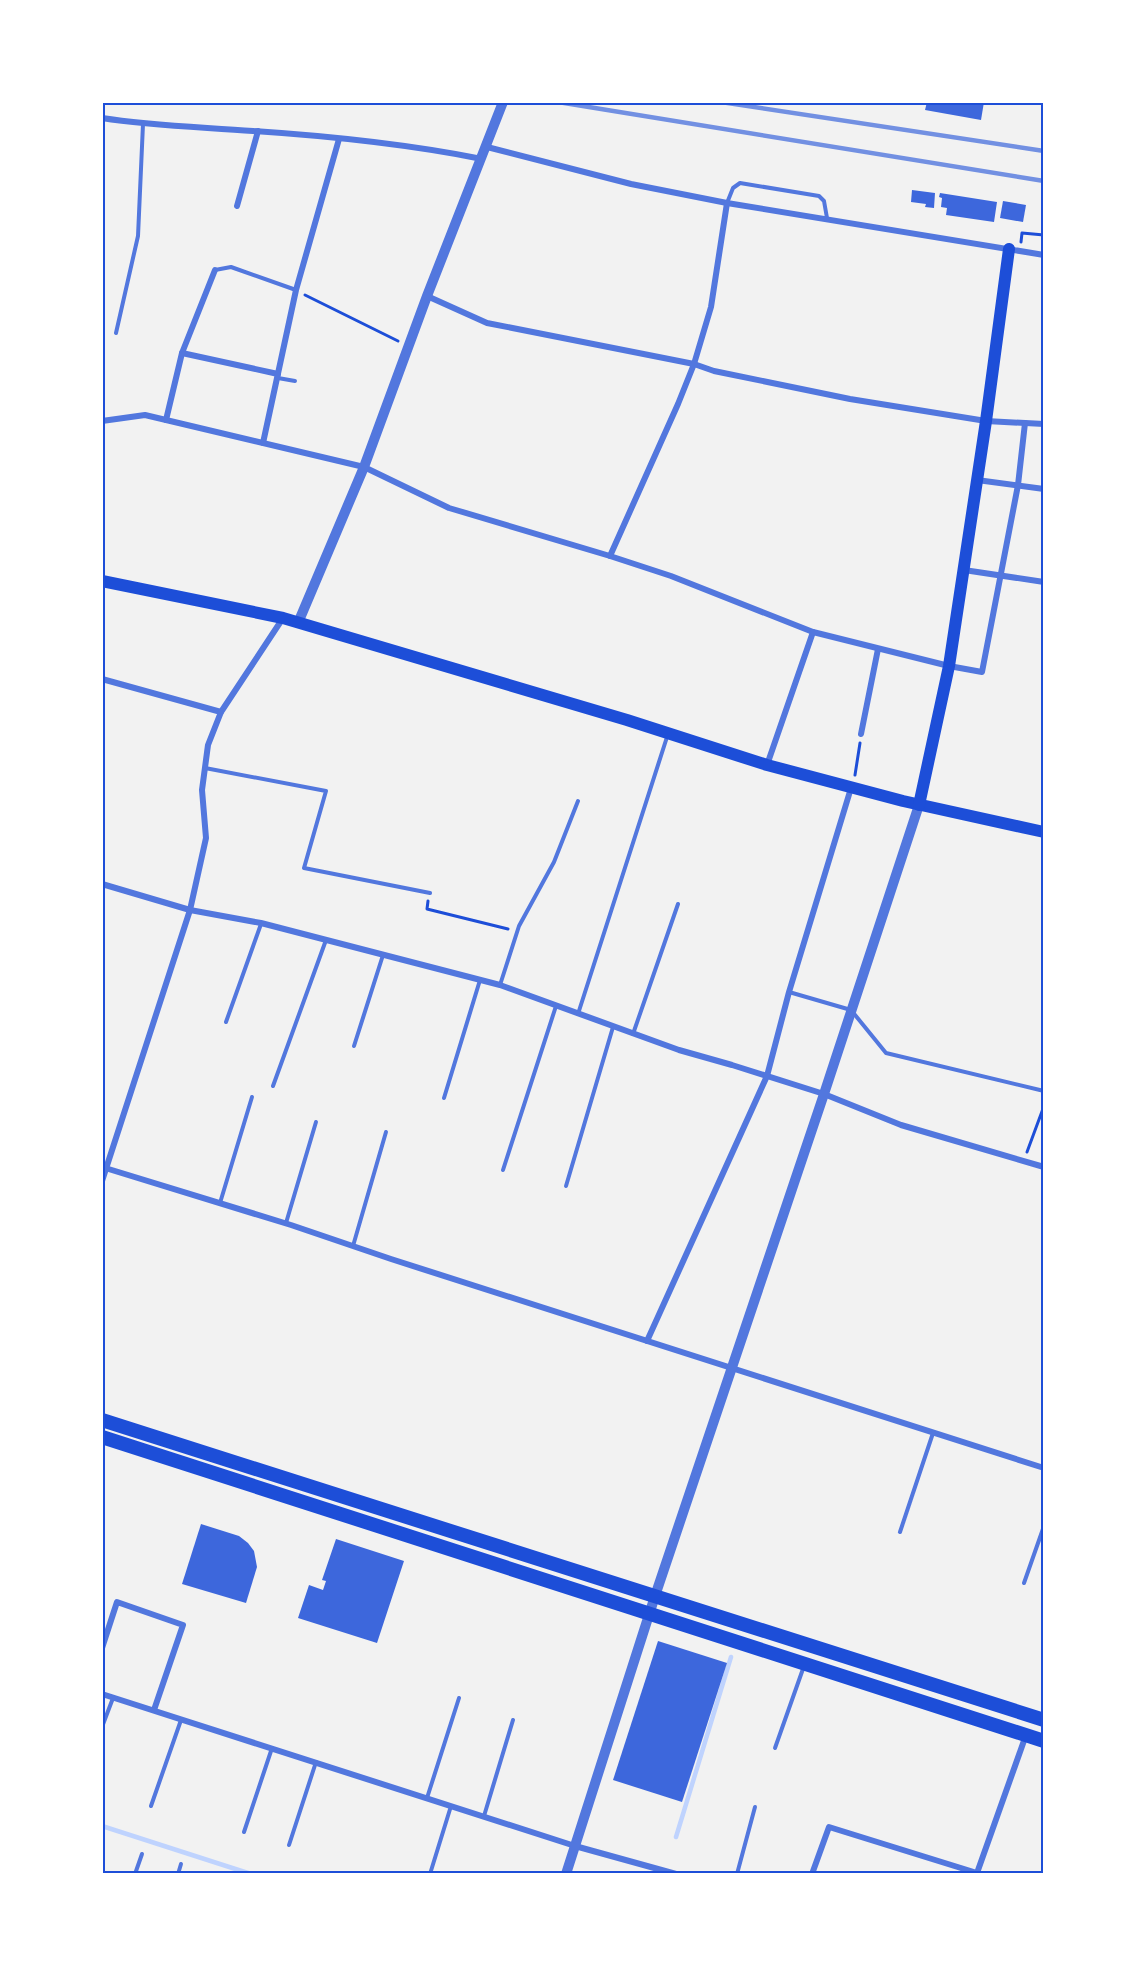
<svg xmlns="http://www.w3.org/2000/svg" width="1146" height="1976" font-family="Signika,sans-serif">
	<rect width="100%" height="100%" fill="#f2f2f2"/>
	<g fill="none" stroke-linecap="round" stroke-linejoin="round">
		<g stroke="#bfd3fe" stroke-width="4.5">
			<path d="M102,1826l149,48"/>
			<path d="M676,1837l55,-180"/>
		</g>
	</g>
	<g fill="#3d67dc">
		<path d="M927,102h57l-3,18 -56,-10z"/>
		<path d="M912,190l23,3 -1,15 -9,-1 1,-3 -15,-2z"/>
		<path d="M940,193l57,9 -3,20 -48,-7 1,-7 -6,-1 1,-9 -3,-1z"/>
		<path d="M1003,201l23,4 -3,17 -23,-4z"/>
		<path d="M201,1524l38,12 9,7 6,8 3,16 -11,36 -64,-19z"/>
		<path d="M336,1539l68,22 -27,82 -79,-25 11,-33 14,5 3,-9 -4,-1z"/>
		<path d="M658,1641l69,22 -45,139 -69,-22z"/>
	</g>
	<g fill="none" stroke-linecap="round" stroke-linejoin="round">
		<g stroke="#1d4ed8" stroke-width="3">
			<path d="M1021,242l1,-9 22,2"/>
			<path d="M305,295l93,46"/>
			<path d="M855,775l5,-32"/>
			<path d="M428,901l-1,8 81,20"/>
			<path d="M1027,1152l17,-46"/>
		</g>
		<g stroke="#5277de" stroke-width="4">
			<path d="M727,203l6,-15 7,-5 79,13 5,5 3,17"/>
			<path d="M215,270l16,-3 65,23"/>
			<path d="M116,333l22,-97 5,-112"/>
			<path d="M278,378l17,3"/>
			<path d="M205,768l121,23 -22,77 126,25"/>
			<path d="M500,985l19,-59 35,-64 24,-61"/>
			<path d="M789,992l62,18 35,43 158,38"/>
			<path d="M578,1014l89,-277"/>
			<path d="M226,1022l35,-98"/>
			<path d="M633,1034l45,-130"/>
			<path d="M354,1046l29,-91"/>
			<path d="M273,1086l53,-146"/>
			<path d="M444,1098l36,-118"/>
			<path d="M503,1170l53,-164"/>
			<path d="M566,1186l47,-159"/>
			<path d="M220,1203l32,-106"/>
			<path d="M286,1223l30,-101"/>
			<path d="M353,1246l33,-114"/>
			<path d="M900,1532l33,-99"/>
			<path d="M1024,1583l20,-57"/>
			<path d="M102,1727l11,-29"/>
			<path d="M775,1748l29,-82"/>
			<path d="M427,1798l32,-100"/>
			<path d="M151,1806l30,-86"/>
			<path d="M484,1816l29,-96"/>
			<path d="M244,1832l28,-84"/>
			<path d="M289,1845l27,-83"/>
			<path d="M135,1874l7,-20"/>
			<path d="M178,1874l3,-10"/>
			<path d="M430,1874l21,-68"/>
			<path d="M737,1874l18,-67"/>
		</g>
		<g stroke="#5277de" stroke-width="6">
			<path d="M102,118c50,8 101,9 151,13 76,5 154,13 229,28"/>
			<path d="M487,147l144,37 96,19 317,52"/>
			<path d="M237,206l21,-75"/>
			<path d="M427,296l60,27 207,41 20,7 136,28 136,22 58,3"/>
			<path d="M182,353l96,21"/>
			<path d="M166,420l16,-67 33,-83"/>
			<path d="M102,421l43,-6 219,52 85,41 161,48 61,20 142,56 136,34 33,6 36,-187 7,-62"/>
			<path d="M263,443l33,-153 43,-151"/>
			<path d="M977,480l67,9"/>
			<path d="M610,556l68,-152 16,-40 17,-57 16,-104"/>
			<path d="M964,570l80,12"/>
			<path d="M102,679l119,33"/>
			<path d="M861,734l17,-85"/>
			<path d="M767,765l46,-133"/>
			<path d="M102,884l88,26 71,13 239,62 179,65 53,15 92,29 77,31 143,42"/>
			<path d="M102,1167l189,58 100,34 653,209"/>
			<path d="M102,1181l88,-271 16,-72 -4,-48 6,-45 13,-33 62,-94"/>
			<path d="M647,1341l120,-265 22,-84 62,-204"/>
			<path d="M102,1648l15,-46 66,23 -29,85"/>
			<path d="M102,1694l473,152 101,28"/>
			<path d="M812,1874l17,-47 148,46 49,-138"/>
		</g>
		<g stroke="#5277de" stroke-width="10">
			<path d="M298,623l66,-156 63,-171 76,-194"/>
			<path d="M566,1874l89,-278 169,-502 95,-289"/>
		</g>
		<g stroke="#1d4ed8" stroke-width="12">
			<path d="M102,581l181,37 344,102 140,45 136,36 141,31"/>
			<path d="M919,805l30,-139 37,-245 23,-172"/>
		</g>
		<g stroke="#1d4ed8" stroke-width="14">
			<path d="M102,1420l942,300"/>
			<path d="M102,1437l942,304"/>
		</g>
		<g stroke="#7290e2" stroke-width="4.5">
			<path d="M558,102l486,79"/>
			<path d="M721,102l323,49"/>
		</g>
	</g>
	<rect width="1146" height="1976" fill="none" stroke="#ffffff" stroke-width="207"/>
	<rect x="104" y="104" width="938" height="1768" fill="none" stroke="#1d4ed8" stroke-width="2"/>
</svg>
